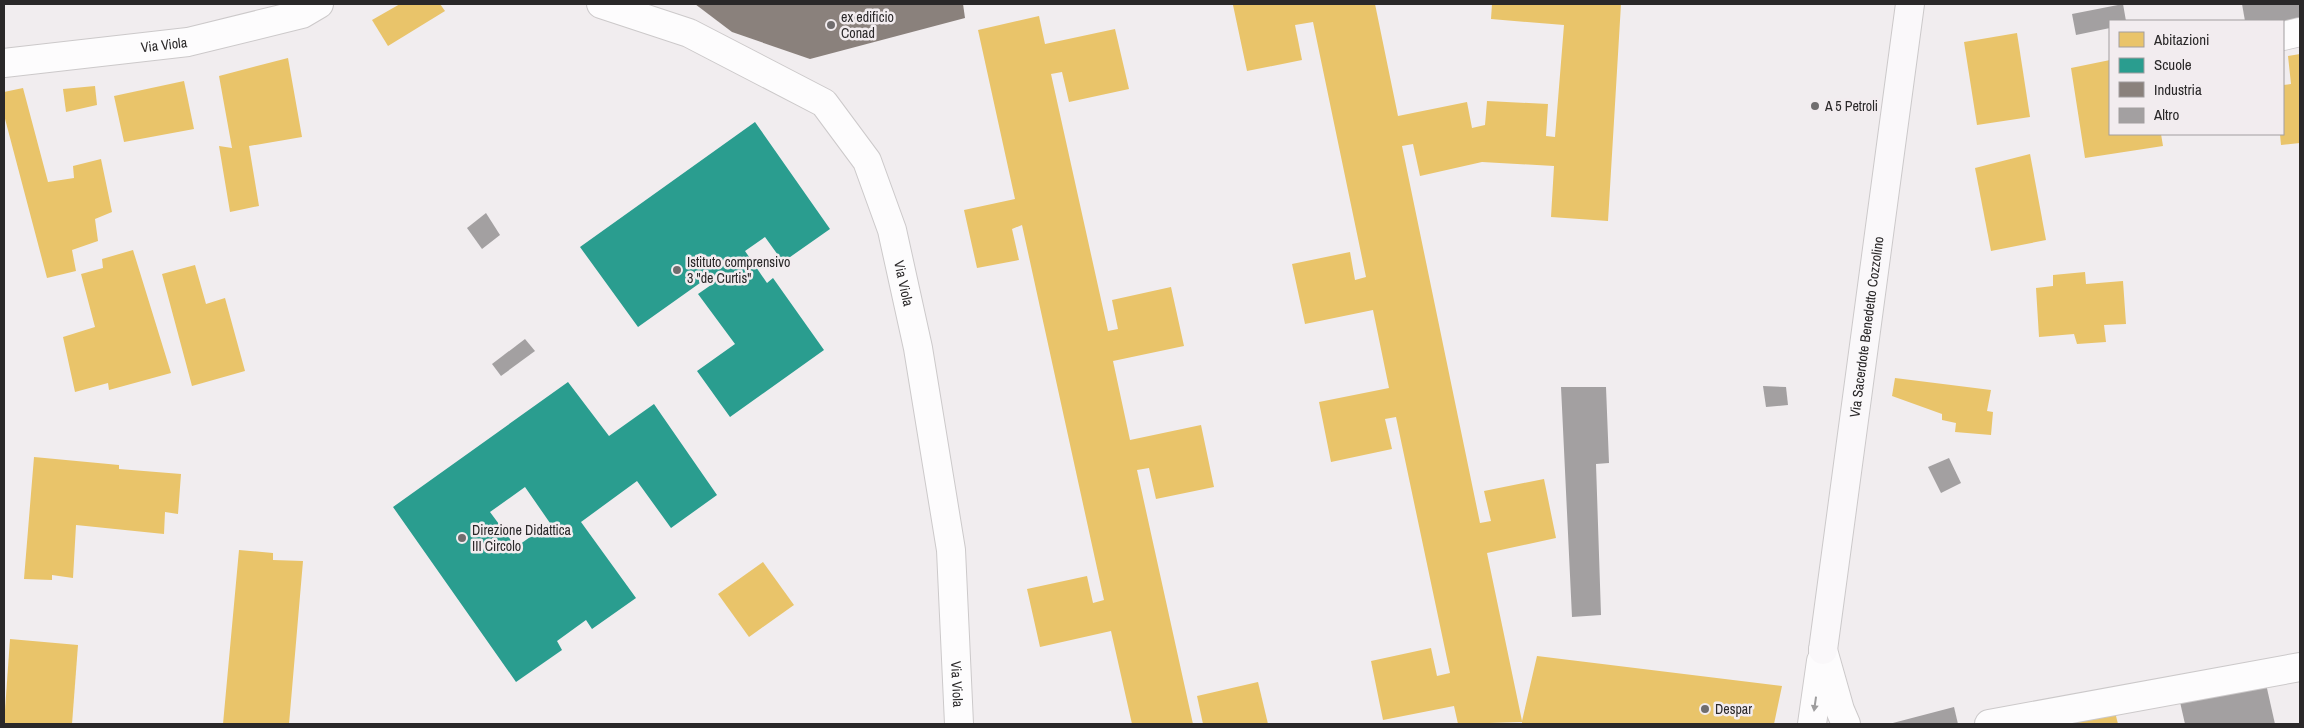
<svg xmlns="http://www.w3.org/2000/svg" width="2304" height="728" font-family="'Archivo Narrow',sans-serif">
	<rect width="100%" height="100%" fill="#f1edef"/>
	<g fill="#e9c46a">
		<path d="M400,4h40l5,7 -57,35 -16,-26z"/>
		<path d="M1238,4h137l23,112 69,-14 5,26 13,-3 2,-24 61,3 -2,32 9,1 9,-112 -73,-6 1,-15h129l-13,217 -57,-4 3,-51 -72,-4 -62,14 -7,-32 -11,2 78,377 11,-2 -7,-30 60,-12 12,59 -69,15 35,168 15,-65 245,30 -8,38h-252v-2l-64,2 -4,-18 -71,14 -12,-59 60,-13 6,28 13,-3 -54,-256 -11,2 7,30 -61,13 -12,-60 70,-14 -16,-78 -68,14 -13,-60 58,-12 5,28 11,-3 -53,-255 -18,3 7,35 -55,11 -14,-66z"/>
		<path d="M1039,16l6,28 70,-15 14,60 -60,13 -7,-30 -11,2 57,257 10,-2 -6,-29 59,-13 13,59 -71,15 17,79 71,-15 13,62 -58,12 -7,-31 -12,2 56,254h-61l-21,-93 -71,16 -13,-58 60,-13 6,27 11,-3 -82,-375 -10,4 7,31 -42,8 -13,-58 51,-11 -37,-169z"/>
		<path d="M2017,33l13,84 -53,8 -13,-83z"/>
		<path d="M2300,54v89l-19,2 -1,-11h3v-49l8,-1 -3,-28z"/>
		<path d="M288,58l14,79 -53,9 10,60 -29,6 -11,-66 13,2 -13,-72z"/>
		<path d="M2110,60v74h51l2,12 -78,12 -14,-90z"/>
		<path d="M184,81l10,48 -70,13 -10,-46z"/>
		<path d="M95,86l2,19 -31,7 -3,-23z"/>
		<path d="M23,88l25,94 26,-4 -1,-12 28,-7 11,53 -17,7 3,22 -26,9 4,21 -29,7 -43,-163v-23z"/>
		<path d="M2030,154l16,86 -55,11 -16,-83z"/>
		<path d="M133,250l38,123 -62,17 -1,-7 -33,9 -12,-55 32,-10 -14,-53 22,-6 -1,-9z"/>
		<path d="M195,265l11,39 19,-6 20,73 -53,15 -30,-112z"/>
		<path d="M2085,272l1,12 37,-3 3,43 -22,1 2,17 -29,2 -3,-10 -35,3 -3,-49 17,-2v-11z"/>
		<path d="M1895,378l96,12 -4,21 6,1 -2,23 -36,-3 1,-9 -14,-3v-6l-50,-18z"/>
		<path d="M34,457l85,8v4l62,5 -3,40 -13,-2 -1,22 -88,-9 -3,53 -21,-3v5l-28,-1z"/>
		<path d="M239,550l34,3v7l30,1 -14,163h-66z"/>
		<path d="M763,562l31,43 -45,32 -31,-43z"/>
		<path d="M10,639l68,6 -6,79h-68z"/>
		<path d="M1258,682l10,42h-65l-6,-28z"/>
		<path d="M2114,708l4,16h-68z"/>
	</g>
	<g fill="#2a9d8f" fill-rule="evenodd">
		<path d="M755,122l75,107 -47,33 -18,-25 -20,14 22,32 6,-5 51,72 -94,67 -33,-46 38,-27 -37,-50 13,-9 -4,-7 -69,49 -58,-80z"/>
		<path d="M568,382l41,54 45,-32 63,91 -46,33 -34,-47 -56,41 55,76 -44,31 -6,-9 -29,21 5,9 -46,32 -123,-175zM525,487l25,36 -34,24 -26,-35z"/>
	</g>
	<path fill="#8a817c" d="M695,4h268l2,14 -155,41 -78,-27z"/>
	<g fill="#a3a0a1">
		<path d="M2123,4l3,17h-16v7l-34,7 -4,-21z"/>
		<path d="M2242,4h58v16l-17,2 -38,-1z"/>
		<path d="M486,213l14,22 -18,14 -15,-21z"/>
		<path d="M525,339l10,12 -34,25 -9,-12z"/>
		<path d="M1763,386l23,1 2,18 -22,2z"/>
		<path d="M1561,387h45l3,76 -13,1 5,151 -29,2z"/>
		<path d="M1949,458l12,25 -20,10 -13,-26z"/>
		<path d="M2266,684l9,40h-90l-5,-22z"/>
		<path d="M1954,707l4,17h-69z"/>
	</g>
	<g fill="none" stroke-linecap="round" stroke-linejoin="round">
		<g stroke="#ccc9ca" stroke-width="30">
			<g id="minor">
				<path id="s1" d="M601,4l88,29 135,70 43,58 25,69 26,118 33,202 8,174"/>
				<path d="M2283,36l17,-4"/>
				<path id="s2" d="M4,63l184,-21 114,-28 17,-10"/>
				<path d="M1989,724l311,-57"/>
			</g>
		</g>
		<g stroke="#ccc9ca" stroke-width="30">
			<g id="tertiary">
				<path d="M1823,650l17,60 6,14"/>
				<path d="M1812,724l9,-63"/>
			</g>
		</g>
		<g stroke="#ccc9ca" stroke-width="30">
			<g id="secondary">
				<path id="s3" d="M1823,650l87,-646"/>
			</g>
		</g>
		<use href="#minor" stroke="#fdfcfd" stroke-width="28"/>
		<use href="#tertiary" stroke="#fdfcfd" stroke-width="28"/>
		<use href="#secondary" stroke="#faf8fa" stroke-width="28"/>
	</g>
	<defs><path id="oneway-solid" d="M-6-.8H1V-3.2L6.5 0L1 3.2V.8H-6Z" transform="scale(1.25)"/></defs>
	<use fill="#9e9d9e" href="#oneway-solid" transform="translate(1815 704) rotate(98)"/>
	<g fill="#706d6e" stroke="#f2ecef" stroke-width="2">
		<circle cx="831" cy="25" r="5"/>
		<circle cx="1815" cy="106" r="5"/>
		<circle cx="677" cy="270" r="5"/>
		<circle cx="462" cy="538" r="5"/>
		<circle cx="1705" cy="709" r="5"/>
	</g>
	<g text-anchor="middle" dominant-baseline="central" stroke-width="5" stroke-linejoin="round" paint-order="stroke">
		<g font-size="14" fill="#2a2829" stroke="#f2ecef" text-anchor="start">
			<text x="841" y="17">ex edificio<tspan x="841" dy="16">Conad</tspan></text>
			<text x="1825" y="106">A 5 Petroli</text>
			<text x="687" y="262">Istituto comprensivo<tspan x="687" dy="16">3 "de Curtis"</tspan></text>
			<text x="472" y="530">Direzione Didattica<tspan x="472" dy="16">III Circolo</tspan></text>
			<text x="1715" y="709">Despar</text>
		</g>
		<g font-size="14" fill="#2a2829" stroke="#f2ecef">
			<text stroke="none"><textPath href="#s2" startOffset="161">Via Viola</textPath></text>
			<text stroke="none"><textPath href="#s1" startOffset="445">Via Viola</textPath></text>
			<text stroke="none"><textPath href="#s3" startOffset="326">Via Sacerdote Benedetto Cozzolino</textPath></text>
			<text stroke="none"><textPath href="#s1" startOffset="850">Via Viola</textPath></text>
		</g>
	</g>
	<rect width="2304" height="728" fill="none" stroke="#2a2829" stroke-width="10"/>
	<rect x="2109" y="20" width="175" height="115" fill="#f2ecef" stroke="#a29ea0"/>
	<rect x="2119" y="32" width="25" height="15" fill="#e9c46a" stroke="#a29ea0"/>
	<text x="2154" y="45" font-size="15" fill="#2a2829">Abitazioni</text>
	<rect x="2119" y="58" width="25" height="15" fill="#2a9d8f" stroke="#a29ea0"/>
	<text x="2154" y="70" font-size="15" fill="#2a2829">Scuole</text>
	<rect x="2119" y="82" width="25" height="15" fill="#8a817c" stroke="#a29ea0"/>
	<text x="2154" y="95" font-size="15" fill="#2a2829">Industria</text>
	<rect x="2119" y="108" width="25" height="15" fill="#a3a0a1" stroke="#a29ea0"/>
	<text x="2154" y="120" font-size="15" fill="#2a2829">Altro</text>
</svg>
